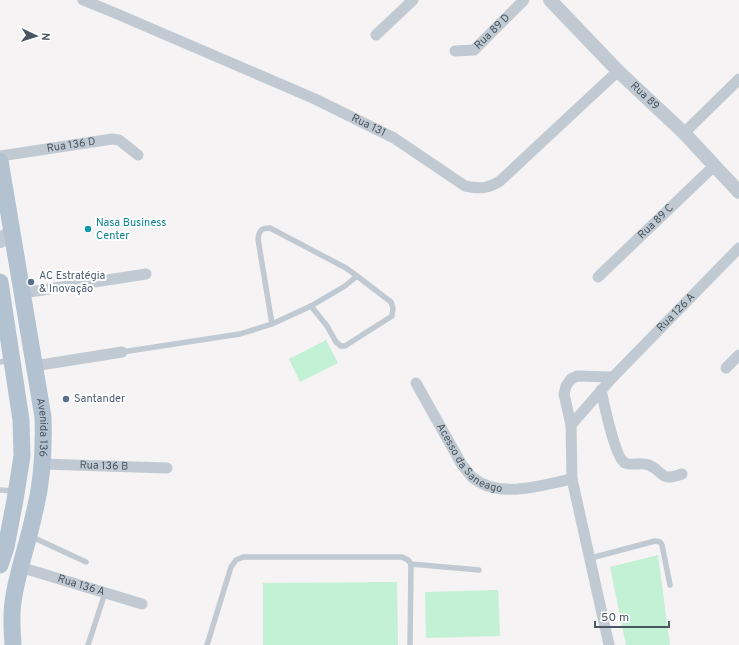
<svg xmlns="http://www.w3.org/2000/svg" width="739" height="645" font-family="Overpass,sans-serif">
	<rect width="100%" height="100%" fill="#f5f3f3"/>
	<g fill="#c3f1d5">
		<path d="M326,340l12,23 -38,19 -11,-23z"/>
		<path d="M658,555l12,90h-44l-16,-78z"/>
		<path d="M397,582l1,63h-135v-62z"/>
		<path d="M498,590l2,46 -74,2 -1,-46z"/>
	</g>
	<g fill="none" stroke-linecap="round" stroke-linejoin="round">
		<g stroke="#c1cad2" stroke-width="5.5">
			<path d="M311,306l16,20 9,16 5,4h4l47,-30 1,-8 -2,-6 -34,-26"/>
			<path d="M122,352l118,-18 32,-10 39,-18 34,-20 12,-10 -11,-8 -76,-40c-9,0 -11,3 -12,11l14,85"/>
			<path d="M0,362l10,-2"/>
			<path d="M0,490l14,1"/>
			<path d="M30,536l56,26"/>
			<path d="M591,558l64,-17 5,1 2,3 8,40"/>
			<path d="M88,645l17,-52"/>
			<path d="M207,645l24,-78 5,-7 7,-3h159l6,3 3,4 68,6"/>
			<path d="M410,645l1,-81"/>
		</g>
		<g stroke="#c1cad2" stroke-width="11">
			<path id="s1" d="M83,0l32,13 200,86 79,39 71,48c15,3 22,3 35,-5l118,-110"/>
			<path d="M376,35l37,-35"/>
			<path id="s2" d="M455,51l19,-1 50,-50"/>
			<path d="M684,133l55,-54"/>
			<path id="s3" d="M0,156l112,-17 7,1 19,15"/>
			<path id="s4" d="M598,277l116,-111"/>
			<path d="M23,293l123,-19"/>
			<path d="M34,366l88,-14"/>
			<path d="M726,368l13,-13"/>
			<path id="s5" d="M416,383l46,82c4,4 7,9 10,12 27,23 69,8 100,2"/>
			<path d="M601,390c3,13 14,68 24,73 7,3 16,-1 24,2 17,8 10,17 33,9"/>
			<path id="s6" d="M571,425l42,-48 126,-129"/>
			<path id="s7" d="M42,464l125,4"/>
			<path id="s8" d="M20,567l122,37"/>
			<path d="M609,645l-37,-166 -1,-54 -7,-31 2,-8 5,-7 6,-3 36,1"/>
		</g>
		<path stroke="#c1cad2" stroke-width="14" id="s9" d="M550,0l68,71 66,62 55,59"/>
		<path stroke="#c1cbd6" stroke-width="16" d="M0,240l12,-7"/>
		<g stroke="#b3c2d1" stroke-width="17">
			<path id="s10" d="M0,161l43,256c1,31 -1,67 -9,97 -6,30 -17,58 -21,88 -2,14 -1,29 0,43"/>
			<path d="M0,282l21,138 1,36 -7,44 -9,47 -6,18"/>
		</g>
	</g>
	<circle fill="#0f9aa8" stroke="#fff" stroke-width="1.5" cx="88" cy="229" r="4"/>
	<g fill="#5c6f8a" stroke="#fff" stroke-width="1.5">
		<circle cx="31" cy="282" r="4"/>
		<circle cx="66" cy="399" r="4"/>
	</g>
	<g text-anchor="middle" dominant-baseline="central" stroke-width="4" stroke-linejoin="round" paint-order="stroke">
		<g font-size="11" fill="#4a5661" stroke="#fff">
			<text stroke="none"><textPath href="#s2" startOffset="45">Rua 89 D</textPath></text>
			<text stroke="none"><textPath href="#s9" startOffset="135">Rua 89</textPath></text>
			<text stroke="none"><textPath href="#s1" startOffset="312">Rua 131</textPath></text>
			<text stroke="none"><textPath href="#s3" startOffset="72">Rua 136 D</textPath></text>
			<text stroke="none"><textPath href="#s4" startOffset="80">Rua 89 C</textPath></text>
			<text stroke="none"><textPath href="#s6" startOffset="154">Rua 126 A</textPath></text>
			<text stroke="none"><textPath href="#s10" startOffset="270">Avenida 136</textPath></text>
			<text stroke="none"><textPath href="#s5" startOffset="95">Acesso da Saneago</textPath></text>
			<text stroke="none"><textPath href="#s7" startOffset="62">Rua 136 B</textPath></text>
			<text stroke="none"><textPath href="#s8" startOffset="64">Rua 136 A</textPath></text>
		</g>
		<g font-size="11" fill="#0d838f" stroke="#fff" text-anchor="start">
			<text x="96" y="223">Nasa Business<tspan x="96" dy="13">Center</tspan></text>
		</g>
		<g font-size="11" fill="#4e5e75" stroke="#fff" text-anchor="start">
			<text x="39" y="276">AC Estratégia<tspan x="39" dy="13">&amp; Inovação</tspan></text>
			<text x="74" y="399">Santander</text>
		</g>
	</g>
	<g transform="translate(36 36) rotate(94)" stroke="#ffffff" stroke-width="3" paint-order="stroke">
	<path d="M0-3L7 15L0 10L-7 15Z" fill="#4a5661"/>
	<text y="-6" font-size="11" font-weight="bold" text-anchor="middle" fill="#4a5661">N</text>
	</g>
	<path d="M595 621v6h74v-6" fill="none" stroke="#4a5661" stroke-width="2"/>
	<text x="601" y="621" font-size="12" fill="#4a5661" stroke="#ffffff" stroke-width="3" paint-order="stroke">50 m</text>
</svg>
